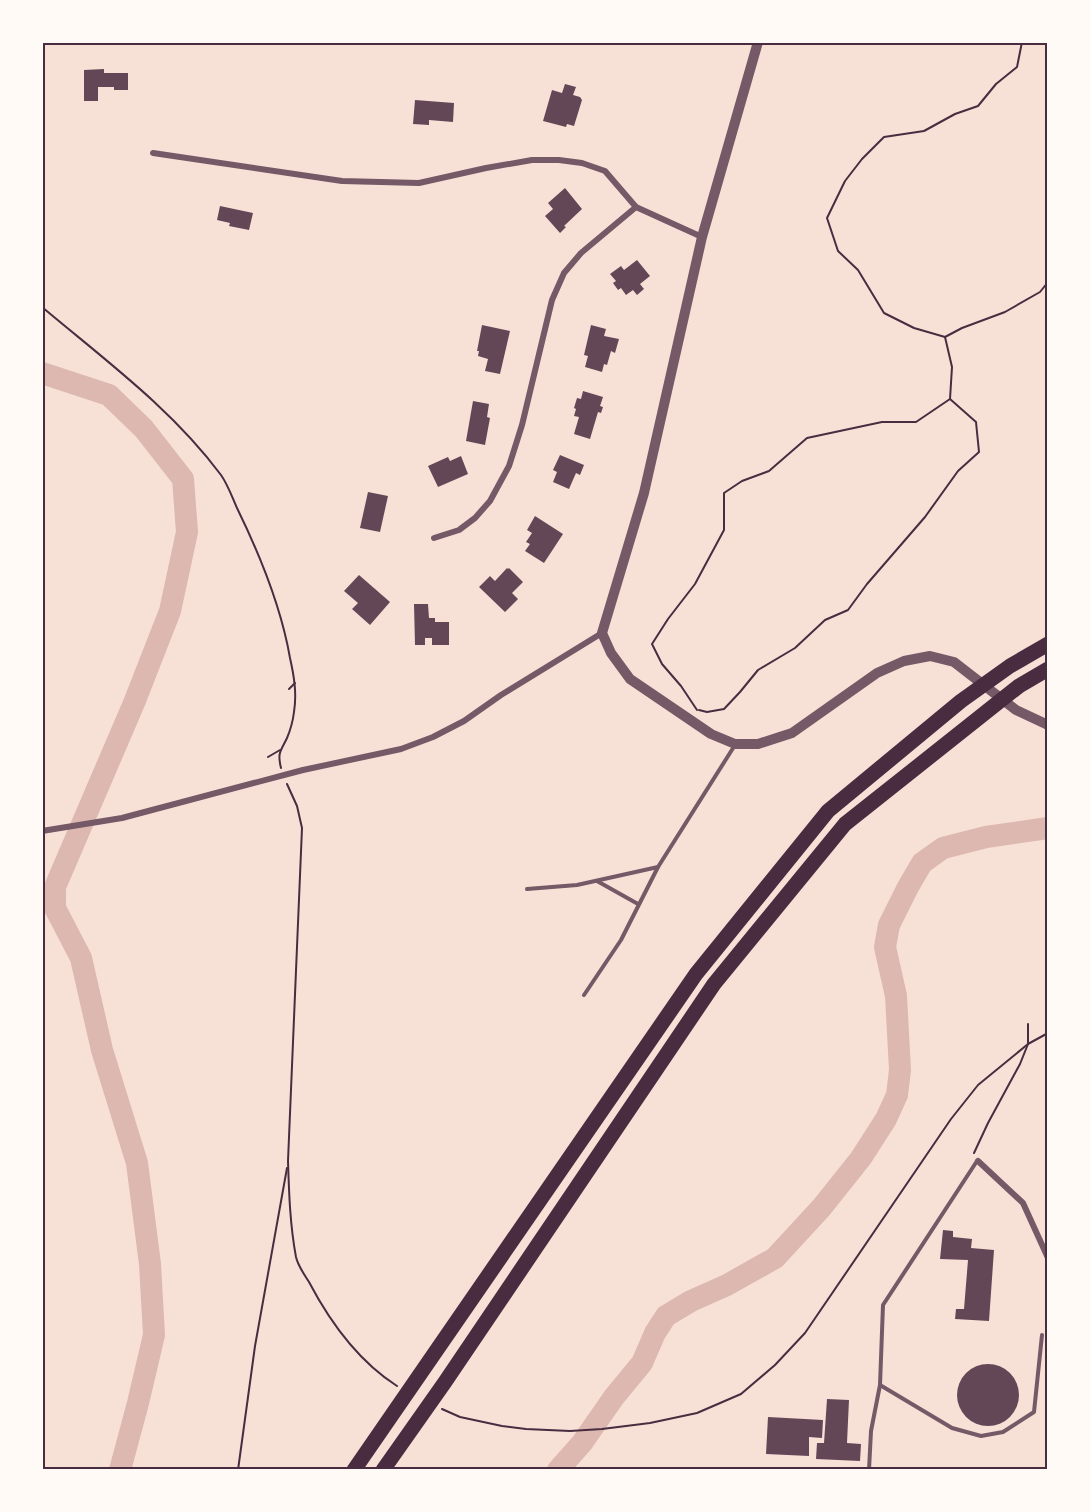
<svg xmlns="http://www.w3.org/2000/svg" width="1090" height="1512" font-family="Spectral,serif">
	<rect width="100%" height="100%" fill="#f7e1d7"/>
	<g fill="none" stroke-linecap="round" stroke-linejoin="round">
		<g stroke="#dcb8b0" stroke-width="22">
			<path d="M42,373l67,22 35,34 39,50 4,53 -17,79 -36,92 -79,184v21l26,50 21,92 35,113 13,101 4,71 -16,68 -18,67"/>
			<path d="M558,1470l24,-27 32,-46 28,-34 13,-30 11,-17 25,-15 36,-16 48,-27 47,-51 39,-49 25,-39 11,-24 3,-25 -4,-74 -11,-49 4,-22 19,-38 14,-24 21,-15 43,-11 62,-9"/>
		</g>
	</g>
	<g fill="#644757">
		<path d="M104,69v4h24v17h-14v-3h-16v14h-14v-31z"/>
		<path d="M565,84l11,3 -3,8 7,2 2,3 -8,26 -7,-2 -1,3 -23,-6 9,-31 10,3z"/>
		<path d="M415,100l39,3 -1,19 -24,-2v5l-16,-1z"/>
		<path d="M565,188l17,21 -18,17 2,1 -6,6 -15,-17 8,-7 -5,-6z"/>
		<path d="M220,206l33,7 -4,17 -20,-4 1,-3 -13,-3z"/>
		<path d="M637,260l13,16 -10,8 4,5 -7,6 -4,-5 -7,5 -5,-7 -3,2 -5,-7 3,-2 -6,-7 11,-8 3,4z"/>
		<path d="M482,325l28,6 -10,43 -15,-3 3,-12 -10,-3 1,-5h-2z"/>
		<path d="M591,325l15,4 -2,7 15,3 -4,14 -4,-2 -4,14 -3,-1 -2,8 -17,-5 3,-11 -4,-1z"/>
		<path d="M583,391l20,6 -3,9 3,1 -2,6 -3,-1 -8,27 -16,-5 5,-17 -5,-1 2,-7 -2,-1 3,-10 4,1z"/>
		<path d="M473,401l16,3 -2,13 3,1 -5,27 -19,-4z"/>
		<path d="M560,455l24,10 -4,10 -4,-2 -7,16 -16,-7 4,-10 -4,-2z"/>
		<path d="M461,456l7,18 -30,13 -10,-21 20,-9 2,4z"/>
		<path d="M368,492l20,4 -8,36 -20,-4z"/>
		<path d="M535,516l28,18 -19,29 -19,-12 5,-7 -4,-2 6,-9 -5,-3z"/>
		<path d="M507,568l1,1 1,-1 14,14 -11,11 6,6 -13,13 -26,-25 11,-11 5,5z"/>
		<path d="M359,575l31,27 -20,23 -18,-16 6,-6 -14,-12z"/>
		<path d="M414,604h14l1,14h6v4h14v23h-17v-7h-7v7h-10z"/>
		<path d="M943,1230l10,1v6l19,2 -1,9 23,2 -5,71 -34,-2 1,-10h8l4,-49 -28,-1z"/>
		<circle cx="988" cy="1395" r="31"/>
		<path d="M827,1399l22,1 -2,43 14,1 -1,17 -44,-2 1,-16h7z"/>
		<path d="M768,1417l55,3 -1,18 -13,-1v19l-43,-2z"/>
	</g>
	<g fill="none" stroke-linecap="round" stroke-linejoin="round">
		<g stroke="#4a2c40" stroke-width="2">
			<path d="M42,307c63,53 130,102 179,168 7,10 11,22 16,33 23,47 44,98 53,150 4,18 7,35 4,54 -1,8 -4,19 -7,26 -6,13 -10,14 -6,30"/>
			<path d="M945,337l-31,-9 -30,-15 -26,-43 -20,-19 -11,-33 18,-37 17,-22 22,-22 40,-6 31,-17 23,-8 18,-22 21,-17 5,-25"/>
			<path d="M289,689l6,-6"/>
			<path d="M697,710l-16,-24 -19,-22 -10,-20 16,-25 27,-35 29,-54v-37l18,-12 27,-10 38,-33 75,-16h34l34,-23"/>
			<path d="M699,710l8,2 17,-3 16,-17 18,-22 37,-22 30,-28 23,-10 19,-26 58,-67 33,-46 21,-19 -3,-30 -26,-23 2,-32 -7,-30 17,-9 43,-16 35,-20 8,-10"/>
			<path d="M268,757l12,-7"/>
			<path d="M287,784l10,22 5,22 -14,333c1,32 2,64 8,96 2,9 8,17 13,25 21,40 49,79 88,104"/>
			<path d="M974,1153l14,-30 32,-59 8,-20v-20"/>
			<path d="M442,1409l18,8 42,9 24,3 44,2 32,-2 48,-6 47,-10 44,-19 34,-29 30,-32 146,-214 27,-34 50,-41 20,-11"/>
			<path d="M238,1470l17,-124 32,-178"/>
		</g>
		<g stroke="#755966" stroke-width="4">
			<path d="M597,881l41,23"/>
			<path d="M527,889l50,-4 81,-18"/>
			<path d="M584,995l37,-55 37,-73 77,-122"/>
			<path d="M977,1161l-94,144 -3,80 72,43 29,8 22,-4 31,-20 8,-77"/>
			<path d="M869,1470l2,-39 9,-46"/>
		</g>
		<g stroke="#755966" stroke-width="6">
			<path d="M153,153l189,28 77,2 67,-15 46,-8h27l23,3 23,8 31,36 66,30"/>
			<path d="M434,538l25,-8 16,-12 15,-17 19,-35 13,-41 30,-125 12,-27 17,-20 55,-46"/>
			<path d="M42,831l80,-13 181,-48 98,-21 32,-12 31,-16 37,-26 101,-62"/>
			<path d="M978,1161l45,42 25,55"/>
		</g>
		<path stroke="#755966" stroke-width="10" d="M758,42l-56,195 -58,256 -42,140 9,20 19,26 81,55 24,10h23l34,-11 85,-60 27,-12 26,-5 24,6 62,48 32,15"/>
		<g stroke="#4a2c40" stroke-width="15">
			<path d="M354,1470l342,-496 132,-163 133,-110 49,-35 38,-22"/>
			<path d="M383,1470l62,-88 269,-398 131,-160 174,-138 29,-17"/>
		</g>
	</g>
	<rect width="1090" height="1512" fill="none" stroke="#fffaf5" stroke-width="87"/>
	<rect x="44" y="44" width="1002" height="1424" fill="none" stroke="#4a2c40" stroke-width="2"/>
</svg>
